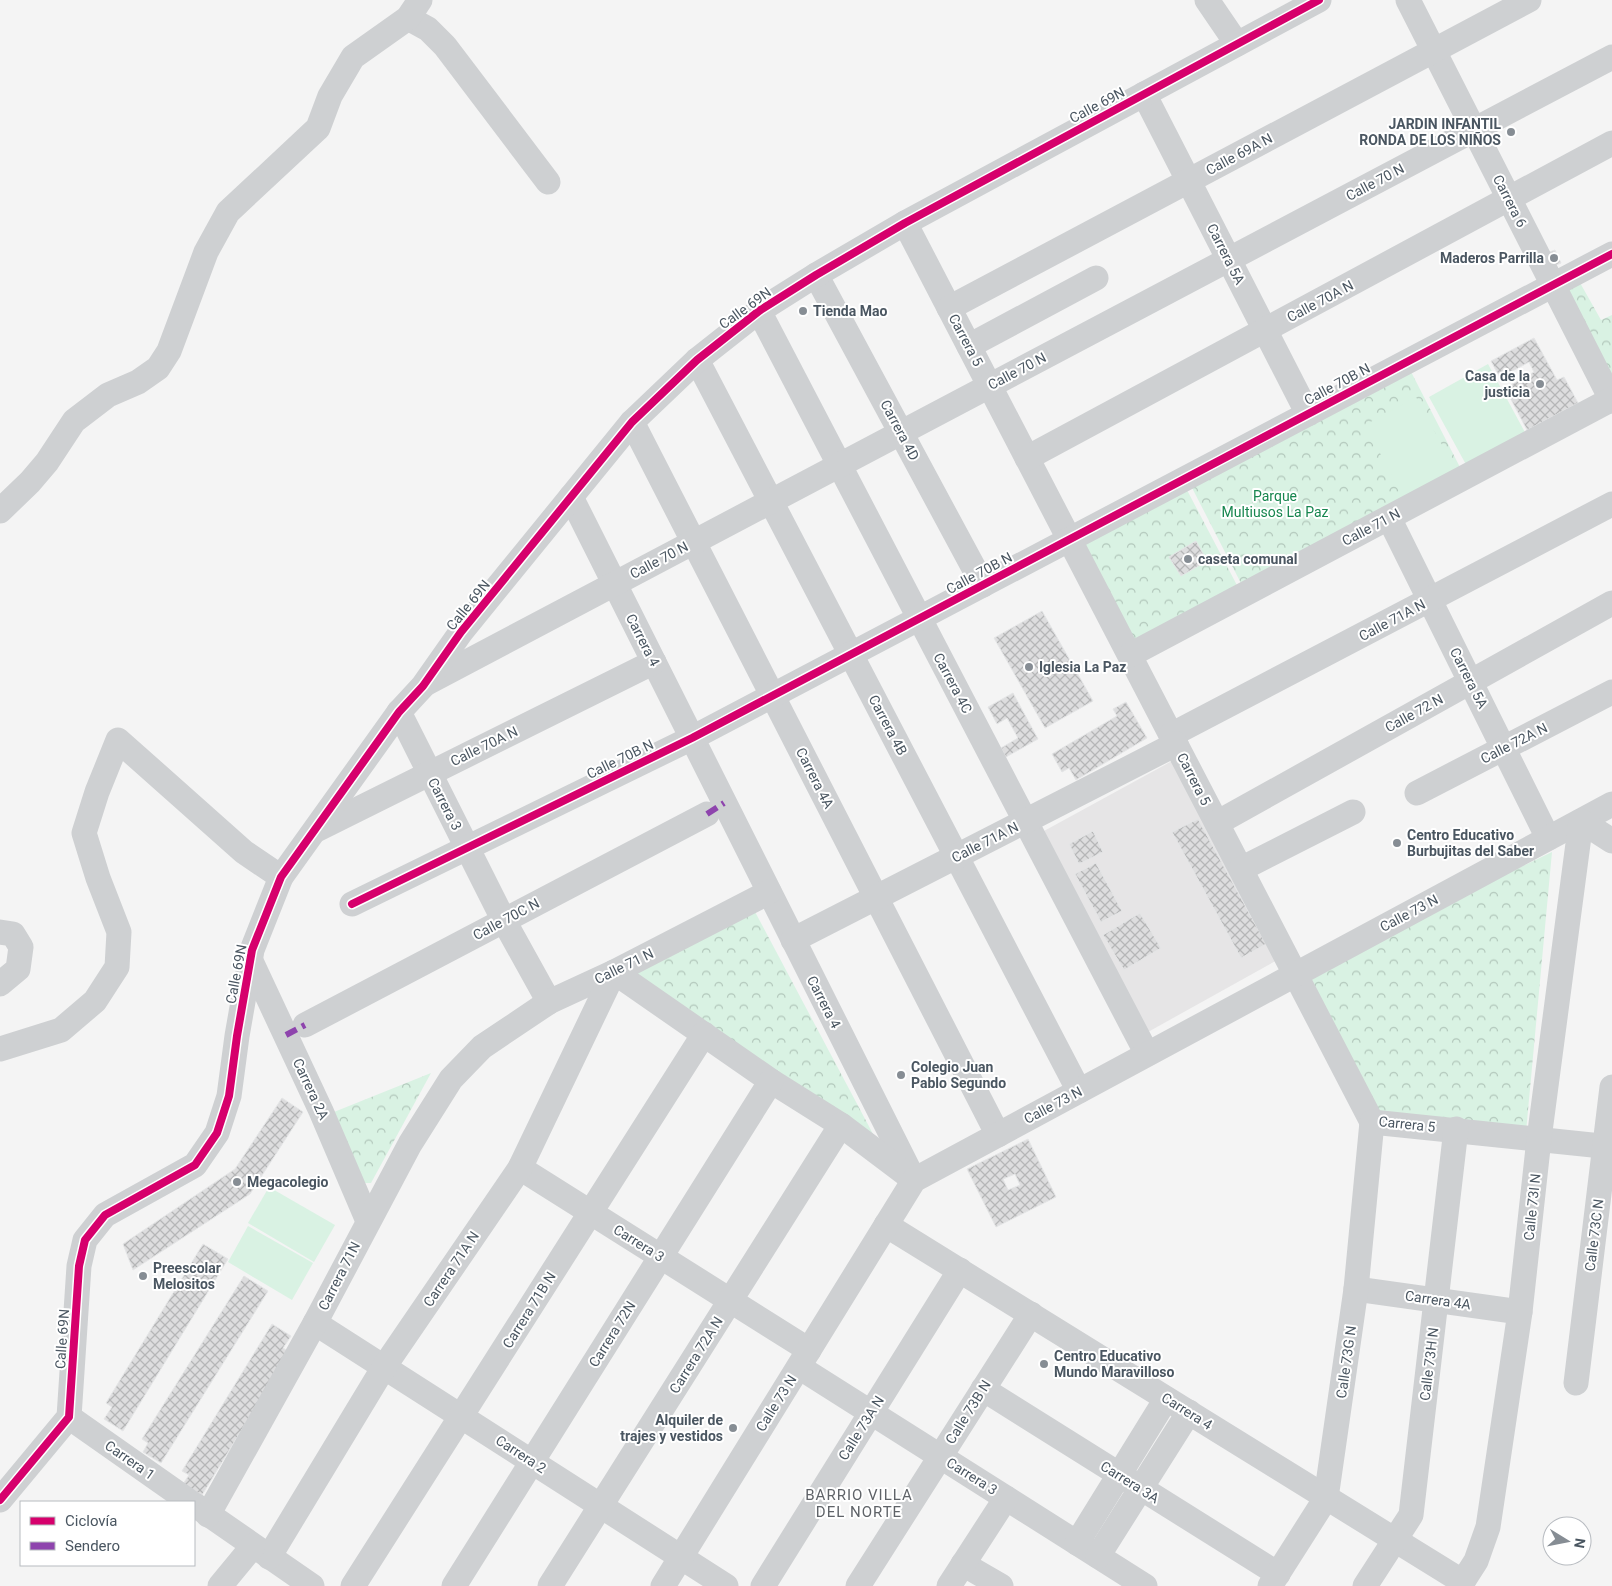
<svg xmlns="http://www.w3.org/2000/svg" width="1612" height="1586" font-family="Roboto,sans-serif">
	<defs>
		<pattern id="forest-crowns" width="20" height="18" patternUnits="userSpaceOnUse" patternTransform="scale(1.25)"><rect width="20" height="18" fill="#d9f2e3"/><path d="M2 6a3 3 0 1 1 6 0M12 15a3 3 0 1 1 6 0" fill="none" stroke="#b2c7bb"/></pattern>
		<pattern id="building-cross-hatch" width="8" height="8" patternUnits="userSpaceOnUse" patternTransform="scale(1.25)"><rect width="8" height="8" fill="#ddddde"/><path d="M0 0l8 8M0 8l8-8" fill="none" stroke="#b5b6b7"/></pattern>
	</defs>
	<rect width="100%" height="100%" fill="#f4f4f4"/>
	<path fill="#e6e5e6" d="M1172,761l107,198 -131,73 -104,-201z"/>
	<g fill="url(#forest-crowns)">
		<path d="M1579,281l22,39 11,-5v74l-54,-96z"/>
		<path d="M1406,362l59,115 -219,116 -59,-115z"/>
		<path d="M1187,490l53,101 -110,55 -51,-100z"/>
		<path d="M1552,852l-26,280 -156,-14 -75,-143z"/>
		<path d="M753,908l120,226 -243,-159z"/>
		<path d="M431,1073l-60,110h-11l-31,-69z"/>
	</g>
	<g fill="#d9f2e3">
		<path d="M1488,364l40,74 -59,32 -40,-73z"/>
		<path d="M1416,397l40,74 -52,27 -39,-73z"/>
		<path d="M269,1187l66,38 -21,37 -66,-39z"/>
		<path d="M248,1226l65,37 -21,37 -64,-38z"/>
	</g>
	<g fill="url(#building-cross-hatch)" stroke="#e5e6e7" fill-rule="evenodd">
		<path d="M1555,250l6,13 -7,3 -7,-13z"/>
		<path d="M1534,338l23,42 7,-3 14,26 -51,27 -22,-42 29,-16 -5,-10 -29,16 -9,-17z"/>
		<path d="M1196,541l11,20 -26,15 -12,-19z"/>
		<path d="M1042,611l51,90 -48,27 -51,-90z"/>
		<path d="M1013,693l25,46 -32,18 -5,-9 17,-10 -11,-20 -10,6 -9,-17z"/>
		<path d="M1126,702l21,36 -71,42 -7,-12 -7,4 -10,-18 65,-38 -4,-7z"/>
		<path d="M1198,819l68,125 -25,14 -69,-126z"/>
		<path d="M1093,831l10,21 -24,12 -10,-20z"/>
		<path d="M1096,863l26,48 -21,11 -26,-48z"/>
		<path d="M1140,913l21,35 -37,22 -21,-35z"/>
		<path d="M282,1098l21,14 -53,82 -117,76 -10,-26 112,-75z"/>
		<path d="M1028,1139l28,58 -60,30 -29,-58zM1015,1174l5,11 -12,5 -5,-11z"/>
		<path d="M203,1244l25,15 -105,172 -19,-12 8,-12 -6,-4z"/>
		<path d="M244,1276l24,15 -107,172 -18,-11 5,-9 -6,-4z"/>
		<path d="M272,1324l19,12 -8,12 6,4 -87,143 -19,-11 6,-9 -7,-4z"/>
	</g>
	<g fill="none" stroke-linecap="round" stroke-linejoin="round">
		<g stroke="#ced0d2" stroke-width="25">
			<path d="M1207,0l30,44"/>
			<path d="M1408,0l204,401"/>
			<path d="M408,18l20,11 17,17 103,136"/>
			<path d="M1144,94l164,320"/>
			<path d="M905,223l467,899"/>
			<path d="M816,275l167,310"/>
			<path d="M949,308l580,-308"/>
			<path d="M759,311l388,743"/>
			<path d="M969,346l127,-68"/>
			<path d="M697,360l382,731"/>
			<path d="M632,422l366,713"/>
			<path d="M1027,458l585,-315"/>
			<path d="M571,497l341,679"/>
			<path d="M0,511l30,-29 17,-20 27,-41 34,-26 30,-13 20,-14 11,-17 37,-99 22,-40 90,-84 12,-32 23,-39 55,-39 12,-18"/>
			<path d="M1389,518l159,320"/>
			<path d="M1130,655l482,-256"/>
			<path d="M427,683l1185,-626"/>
			<path d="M399,712l104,207 46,83"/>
			<path d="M1171,735l441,-231"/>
			<path d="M1417,793l195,-101"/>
			<path d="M1217,823l395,-220"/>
			<path d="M318,829l336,-167"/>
			<path d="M1241,869l112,-57"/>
			<path d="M352,904l340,-166 920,-484"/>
			<path d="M0,932l13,2 8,13 -3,22 -18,15"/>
			<path d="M793,940l383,-196"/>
			<path d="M250,959l71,152 47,110"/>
			<path d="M305,1025l402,-211"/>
			<path d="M0,1049l61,-19 34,-29 22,-34 2,-35 -21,-54 -14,-45 13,-41 21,-52 126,112 37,25"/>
			<path d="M1372,1122l240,25"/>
			<path d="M520,1168l289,182"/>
			<path d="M886,1225l577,357"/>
			<path d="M1356,1289l164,23"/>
			<path d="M315,1323l411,263"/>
			<path d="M799,1367l346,219"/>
			<path d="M1576,1383l36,-296"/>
			<path d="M983,1389l295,185"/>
			<path d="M69,1417l121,85"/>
			<path d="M0,1500l69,-83 10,-151 6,-26 20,-25 90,-50 22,-32 12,-37 8,-60 15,-86 29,-73 118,-165 24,-26 38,-54 171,-210 65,-62 62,-49 57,-36 89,-52 414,-223"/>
			<path d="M195,1505l117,81"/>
			<path d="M208,1515l107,-192 95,-179 41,-65 31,-32 67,-45 65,-30 155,-80"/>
			<path d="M1077,1543l89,-144"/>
			<path d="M1098,1556l91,-144"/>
			<path d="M269,1557l115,-190 136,-199 94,-196 157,109 70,44 73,55"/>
			<path d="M963,1564l38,22"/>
			<path d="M220,1586l33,-40"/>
			<path d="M353,1586l351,-552"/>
			<path d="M454,1586l317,-505"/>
			<path d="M550,1586l291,-461"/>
			<path d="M663,1586l251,-406 698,-376"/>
			<path d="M763,1586l197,-316"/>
			<path d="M858,1586l173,-272"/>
			<path d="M949,1586l57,-88"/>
			<path d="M1270,1586l56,-88 30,-209 16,-167"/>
			<path d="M1365,1586l46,-71 45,-386"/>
			<path d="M1460,1586l16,-25 12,-34 32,-215 19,-173 42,-318 31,20"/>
		</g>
		<g stroke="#8e44ad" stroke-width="6" stroke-dasharray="12 6" stroke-linecap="butt">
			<path d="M707,814l17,-11"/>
			<path d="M286,1035l19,-10"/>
		</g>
		<g stroke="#fff" stroke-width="11">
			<g id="cycleway">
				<path d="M352,904l340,-166 920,-484"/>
				<path d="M0,1500l69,-83 10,-151 6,-26 20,-25 90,-50 22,-32 12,-37 8,-60 15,-86 29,-73 118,-165 24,-26 38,-54 171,-210 65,-62 62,-49 57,-36 89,-52 414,-223"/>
			</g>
		</g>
		<use href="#cycleway" stroke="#d6006c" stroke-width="8"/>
	</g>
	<g fill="#868d94" stroke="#fff" stroke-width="2">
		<circle cx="1511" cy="132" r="5"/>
		<circle cx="1554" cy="258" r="5"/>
		<circle cx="803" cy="311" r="5"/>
		<circle cx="1540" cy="384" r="5"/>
		<circle cx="1188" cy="559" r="5"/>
		<circle cx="1029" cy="667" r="5"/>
		<circle cx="1397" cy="843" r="5"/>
		<circle cx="901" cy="1075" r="5"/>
		<circle cx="237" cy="1182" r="5"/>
		<circle cx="143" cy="1276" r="5"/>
		<circle cx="1044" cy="1364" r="5"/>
		<circle cx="733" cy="1428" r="5"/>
	</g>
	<g text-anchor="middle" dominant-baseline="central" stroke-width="4" stroke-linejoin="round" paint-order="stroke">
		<g font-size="14" fill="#4a5661" stroke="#fff">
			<text transform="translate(1097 105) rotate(-28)">Calle 69N</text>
			<text transform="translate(1239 154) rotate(-28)">Calle 69A N</text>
			<text transform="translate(1375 182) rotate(-28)">Calle 70 N</text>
			<text transform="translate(1510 201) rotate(63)">Carrera 6</text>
			<text transform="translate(1226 254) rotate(63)">Carrera 5A</text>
			<text transform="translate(1320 301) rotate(-28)">Calle 70A N</text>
			<text transform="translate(745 308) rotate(-36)">Calle 69N</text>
			<text transform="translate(966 340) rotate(62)">Carrera 5</text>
			<text transform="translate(1017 371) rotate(-28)">Calle 70 N</text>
			<text transform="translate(1337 384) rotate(-28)">Calle 70B N</text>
			<text transform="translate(900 430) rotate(62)">Carrera 4D</text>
			<text transform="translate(1371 527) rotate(-28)">Calle 71 N</text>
			<text transform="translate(659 560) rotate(-28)">Calle 70 N</text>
			<text transform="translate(979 573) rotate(-28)">Calle 70B N</text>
			<text transform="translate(468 605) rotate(-51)">Calle 69N</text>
			<text transform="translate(1392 620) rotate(-28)">Calle 71A N</text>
			<text transform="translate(643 640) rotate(63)">Carrera 4</text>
			<text transform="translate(1469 678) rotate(63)">Carrera 5A</text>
			<text transform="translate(953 683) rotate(62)">Carrera 4C</text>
			<text transform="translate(1414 713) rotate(-29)">Calle 72 N</text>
			<text transform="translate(888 725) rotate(62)">Carrera 4B</text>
			<text transform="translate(1514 743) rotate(-27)">Calle 72A N</text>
			<text transform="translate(484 746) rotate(-26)">Calle 70A N</text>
			<text transform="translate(620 759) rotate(-26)">Calle 70B N</text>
			<text transform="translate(815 778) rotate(63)">Carrera 4A</text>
			<text transform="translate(1194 779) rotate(63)">Carrera 5</text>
			<text transform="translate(445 804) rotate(63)">Carrera 3</text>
			<text transform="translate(985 842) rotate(-27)">Calle 71A N</text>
			<text transform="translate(1409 913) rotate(-28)">Calle 73 N</text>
			<text transform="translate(506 919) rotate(-28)">Calle 70C N</text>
			<text transform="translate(624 966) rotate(-26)">Calle 71 N</text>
			<text transform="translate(236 974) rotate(-79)">Calle 69N</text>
			<text transform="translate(824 1002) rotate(63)">Carrera 4</text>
			<text transform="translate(311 1089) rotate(65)">Carrera 2A</text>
			<text transform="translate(1053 1105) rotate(-28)">Calle 73 N</text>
			<text transform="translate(1407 1124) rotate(6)">Carrera 5</text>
			<text transform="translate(1532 1207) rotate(-84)">Calle 73I N</text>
			<text transform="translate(1594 1235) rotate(-83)">Calle 73C N</text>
			<text transform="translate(639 1243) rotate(32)">Carrera 3</text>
			<text transform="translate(451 1269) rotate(-56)">Carrera 71A N</text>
			<text transform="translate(339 1276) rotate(-63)">Carrera 71N</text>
			<text transform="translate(1438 1300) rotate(8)">Carrera 4A</text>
			<text transform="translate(529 1310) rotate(-58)">Carrera 71B N</text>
			<text transform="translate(612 1334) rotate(-58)">Carrera 72N</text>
			<text transform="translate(62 1339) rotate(-86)">Calle 69N</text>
			<text transform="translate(696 1355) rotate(-58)">Carrera 72A N</text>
			<text transform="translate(1346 1362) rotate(-82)">Calle 73G N</text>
			<text transform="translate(1429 1364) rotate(-83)">Calle 73H N</text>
			<text transform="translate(776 1403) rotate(-58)">Calle 73 N</text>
			<text transform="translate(1187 1411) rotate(32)">Carrera 4</text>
			<text transform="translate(968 1412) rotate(-58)">Calle 73B N</text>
			<text transform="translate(861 1428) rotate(-58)">Calle 73A N</text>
			<text transform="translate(521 1454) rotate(33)">Carrera 2</text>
			<text transform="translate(130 1460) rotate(35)">Carrera 1</text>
			<text transform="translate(972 1476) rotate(32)">Carrera 3</text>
			<text transform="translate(1130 1482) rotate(32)">Carrera 3A</text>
		</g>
		<g font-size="14" font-weight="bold" fill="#4a5661" stroke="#fff" text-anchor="start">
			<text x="1501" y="124" text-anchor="end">JARDIN INFANTIL<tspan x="1501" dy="16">RONDA DE LOS NIÑOS</tspan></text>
			<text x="1544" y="258" text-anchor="end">Maderos Parrilla</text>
			<text x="813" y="311">Tienda Mao</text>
			<text x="1530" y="376" text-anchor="end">Casa de la<tspan x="1530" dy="16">justicia</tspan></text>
			<text x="1198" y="559">caseta comunal</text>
			<text x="1039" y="667">Iglesia La Paz</text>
			<text x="1407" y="835">Centro Educativo<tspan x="1407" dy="16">Burbujitas del Saber</tspan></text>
			<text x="911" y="1067">Colegio Juan<tspan x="911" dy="16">Pablo Segundo</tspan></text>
			<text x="247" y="1182">Megacolegio</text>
			<text x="153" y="1268">Preescolar<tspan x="153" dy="16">Melositos</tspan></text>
			<text x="1054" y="1356">Centro Educativo<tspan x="1054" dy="16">Mundo Maravilloso</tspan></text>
			<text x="723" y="1420" text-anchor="end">Alquiler de<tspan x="723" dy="16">trajes y vestidos</tspan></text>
		</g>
		<g font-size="14" fill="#17864f" stroke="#fff">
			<text x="1275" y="496">Parque<tspan x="1275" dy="16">Multiusos La Paz</tspan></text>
		</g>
		<g font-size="15" letter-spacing="1" fill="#5f6368" stroke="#fff">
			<text x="859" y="1495">BARRIO VILLA<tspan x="859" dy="17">DEL NORTE</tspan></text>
		</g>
	</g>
	<rect x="20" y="1501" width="175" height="65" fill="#ffffff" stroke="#b7bbc0"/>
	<rect x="30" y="1517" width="25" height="8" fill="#d6006c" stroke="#b7bbc0"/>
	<text x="65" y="1526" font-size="15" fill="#4a5661">Ciclovía</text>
	<rect x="30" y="1542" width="25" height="8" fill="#8e44ad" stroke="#b7bbc0"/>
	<text x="65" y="1551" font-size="15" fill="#4a5661">Sendero</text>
	<g transform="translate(1567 1541) rotate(100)"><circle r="24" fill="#ffffff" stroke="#b7bbc0"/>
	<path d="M0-4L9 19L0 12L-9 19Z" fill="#868d94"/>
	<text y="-8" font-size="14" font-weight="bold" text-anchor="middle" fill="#4a5661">N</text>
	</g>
</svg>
